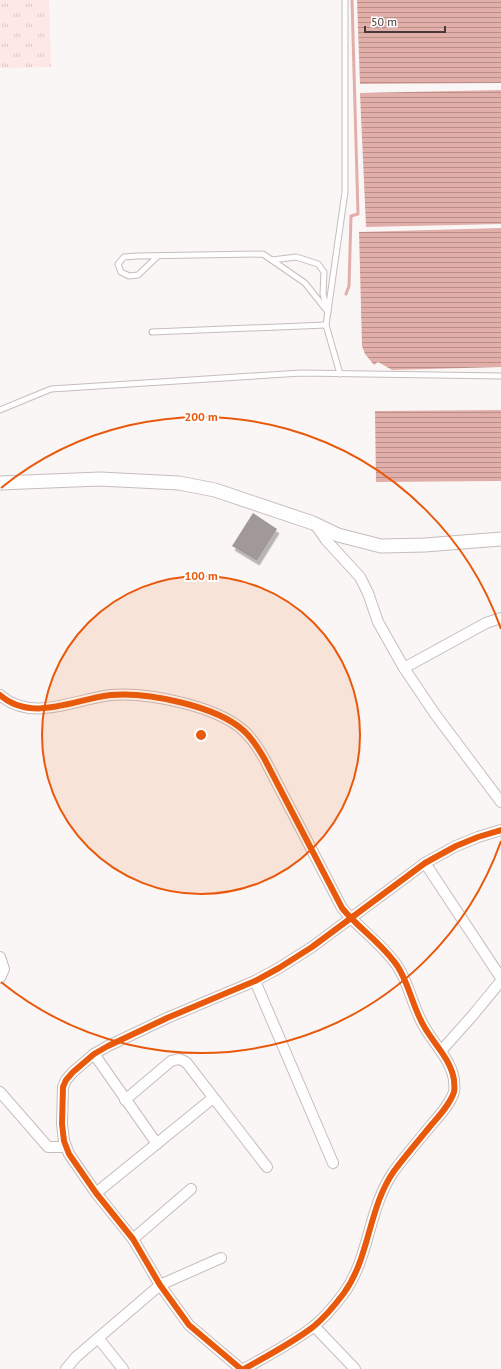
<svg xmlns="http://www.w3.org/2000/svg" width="501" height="1369" font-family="'PT Sans',sans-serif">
	<defs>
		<pattern id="grass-tufts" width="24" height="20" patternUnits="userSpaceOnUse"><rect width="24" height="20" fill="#fde8e6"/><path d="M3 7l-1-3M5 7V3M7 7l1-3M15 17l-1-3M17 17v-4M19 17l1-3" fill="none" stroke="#dac8c6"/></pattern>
		<pattern id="water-rules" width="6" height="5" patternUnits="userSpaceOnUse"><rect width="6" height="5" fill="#e2aea9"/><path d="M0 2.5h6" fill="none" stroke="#b98f8a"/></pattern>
		<filter id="shadow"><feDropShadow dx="2.5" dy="4.5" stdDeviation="0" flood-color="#0004"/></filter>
	</defs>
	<rect width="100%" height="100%" fill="#fbf6f6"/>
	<path fill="url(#grass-tufts)" d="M0,0h49l2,67 -51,1z"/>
	<g fill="url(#water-rules)">
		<path d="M357,0h144v83l-141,1z"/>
		<path d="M501,90v134l-135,3 -6,-134z"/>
		<path d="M501,228v139l-109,3 -14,-8 -4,3 -9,-11 -3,-8 -3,-114z"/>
		<path d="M501,410v71l-125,1 -1,-71z"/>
	</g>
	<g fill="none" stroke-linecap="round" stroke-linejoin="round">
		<path stroke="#e2aea9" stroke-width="3" d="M346,294l3,-8 2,-70 7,-2 -6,-214"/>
	</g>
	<path fill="#a19998" filter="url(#shadow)" d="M253,513l24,16 -20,32 -25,-15z"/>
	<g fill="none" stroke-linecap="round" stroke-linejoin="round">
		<g stroke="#c6bdbc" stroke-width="7">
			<g id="service">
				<path d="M158,256l-20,19 -9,1 -8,-4 -3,-8 6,-7 13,-1 126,-2 42,29 23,29"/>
				<path d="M272,260l24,-3 22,7 6,8 -1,22 4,16"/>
				<path d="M152,332l174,-7"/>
				<path d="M340,374l-14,-49 19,-133v-192"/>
				<path d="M0,410l51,-21 250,-16 200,3"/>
			</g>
		</g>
		<g stroke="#c6bdbc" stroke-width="12">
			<g id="minor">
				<path d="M315,524l11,16 34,37 8,16 10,29 26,46 31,46 66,88"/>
				<path d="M404,668l82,-45 15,-5"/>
				<path d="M0,695c32,28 75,4 111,0 37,-3 106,11 133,36 9,8 14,17 20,27l78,150c17,21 41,36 56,59 12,19 15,42 27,61 10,17 26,32 29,52 0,4 1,8 0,12 -4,12 -14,23 -22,32 -13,16 -26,31 -38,47 -26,37 -24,86 -50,122 -9,12 -20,25 -31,34 -21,16 -46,29 -69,42"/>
				<path d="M425,863l76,115"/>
				<path d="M0,957l4,12 -4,9"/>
				<path d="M255,981l78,182"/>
				<path d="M441,1051l32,-36 28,-34"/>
				<path d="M94,1054l63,90"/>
				<path d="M0,1092l48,55h18"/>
				<path d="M125,1100l46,-39 8,-2 7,3 81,105"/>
				<path d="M96,1193l117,-95"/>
				<path d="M133,1239l58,-50"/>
				<path d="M314,1326l41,43"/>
				<path d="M98,1338l25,31"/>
				<path d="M66,1369l10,-12 84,-72 61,-27"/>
				<path d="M241,1369l-52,-44 -29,-40 -27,-46 -37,-46 -27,-39 -5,-13 -2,-17 1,-37 3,-7 7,-8 21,-18 14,-8 59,-28 88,-37 24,-13 33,-21 113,-84 31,-17 22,-9 23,-7"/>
			</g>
		</g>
		<g stroke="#c6bdbc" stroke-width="15">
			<path id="tertiary" d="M0,483l100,-4 79,4 36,7 98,33 25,12 43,11 44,-1 76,-6"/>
		</g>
		<use href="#service" stroke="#fefefe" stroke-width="5"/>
		<use href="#minor" stroke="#fefefe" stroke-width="10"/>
		<use href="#tertiary" stroke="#fefefe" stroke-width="13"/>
		<g stroke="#fff" stroke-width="8">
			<g id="cycleway">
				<path d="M0,695c32,28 75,4 111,0 37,-3 106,11 133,36 9,8 14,17 20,27l78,150c17,21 41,36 56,59 12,19 15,42 27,61 10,17 26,32 29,52 0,4 1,8 0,12 -4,12 -14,23 -22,32 -13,16 -26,31 -38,47 -26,37 -24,86 -50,122 -9,12 -20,25 -31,34 -21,16 -46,29 -69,42"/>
				<path d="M241,1369l-52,-44 -29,-40 -27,-46 -37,-46 -27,-39 -5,-13 -2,-17 1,-37 3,-7 7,-8 21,-18 14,-8 59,-28 88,-37 24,-13 33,-21 113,-84 31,-17 22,-9 23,-7"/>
			</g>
		</g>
		<use href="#cycleway" stroke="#e8590c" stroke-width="6"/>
	</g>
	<circle cx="201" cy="735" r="159" fill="#e8590c" fill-opacity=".12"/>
	<g fill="none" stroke="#e8590c" stroke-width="2">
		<circle cx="201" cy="735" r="159"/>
		<path d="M501 841A318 318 0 0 1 1 982M1 488A318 318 0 0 1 501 629"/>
	</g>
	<circle cx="201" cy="735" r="6" fill="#e8590c" stroke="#fff" stroke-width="2"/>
	<g font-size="12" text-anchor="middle" font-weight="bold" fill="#e8590c" stroke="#fff" stroke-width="4" stroke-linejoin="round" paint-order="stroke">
		<text x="201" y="421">200 m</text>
		<text x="201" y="580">100 m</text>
	</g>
	<path d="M365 26v6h80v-6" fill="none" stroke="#483837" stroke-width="2"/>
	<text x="371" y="26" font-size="12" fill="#483837" stroke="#ffffff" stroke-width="3" paint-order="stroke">50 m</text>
</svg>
